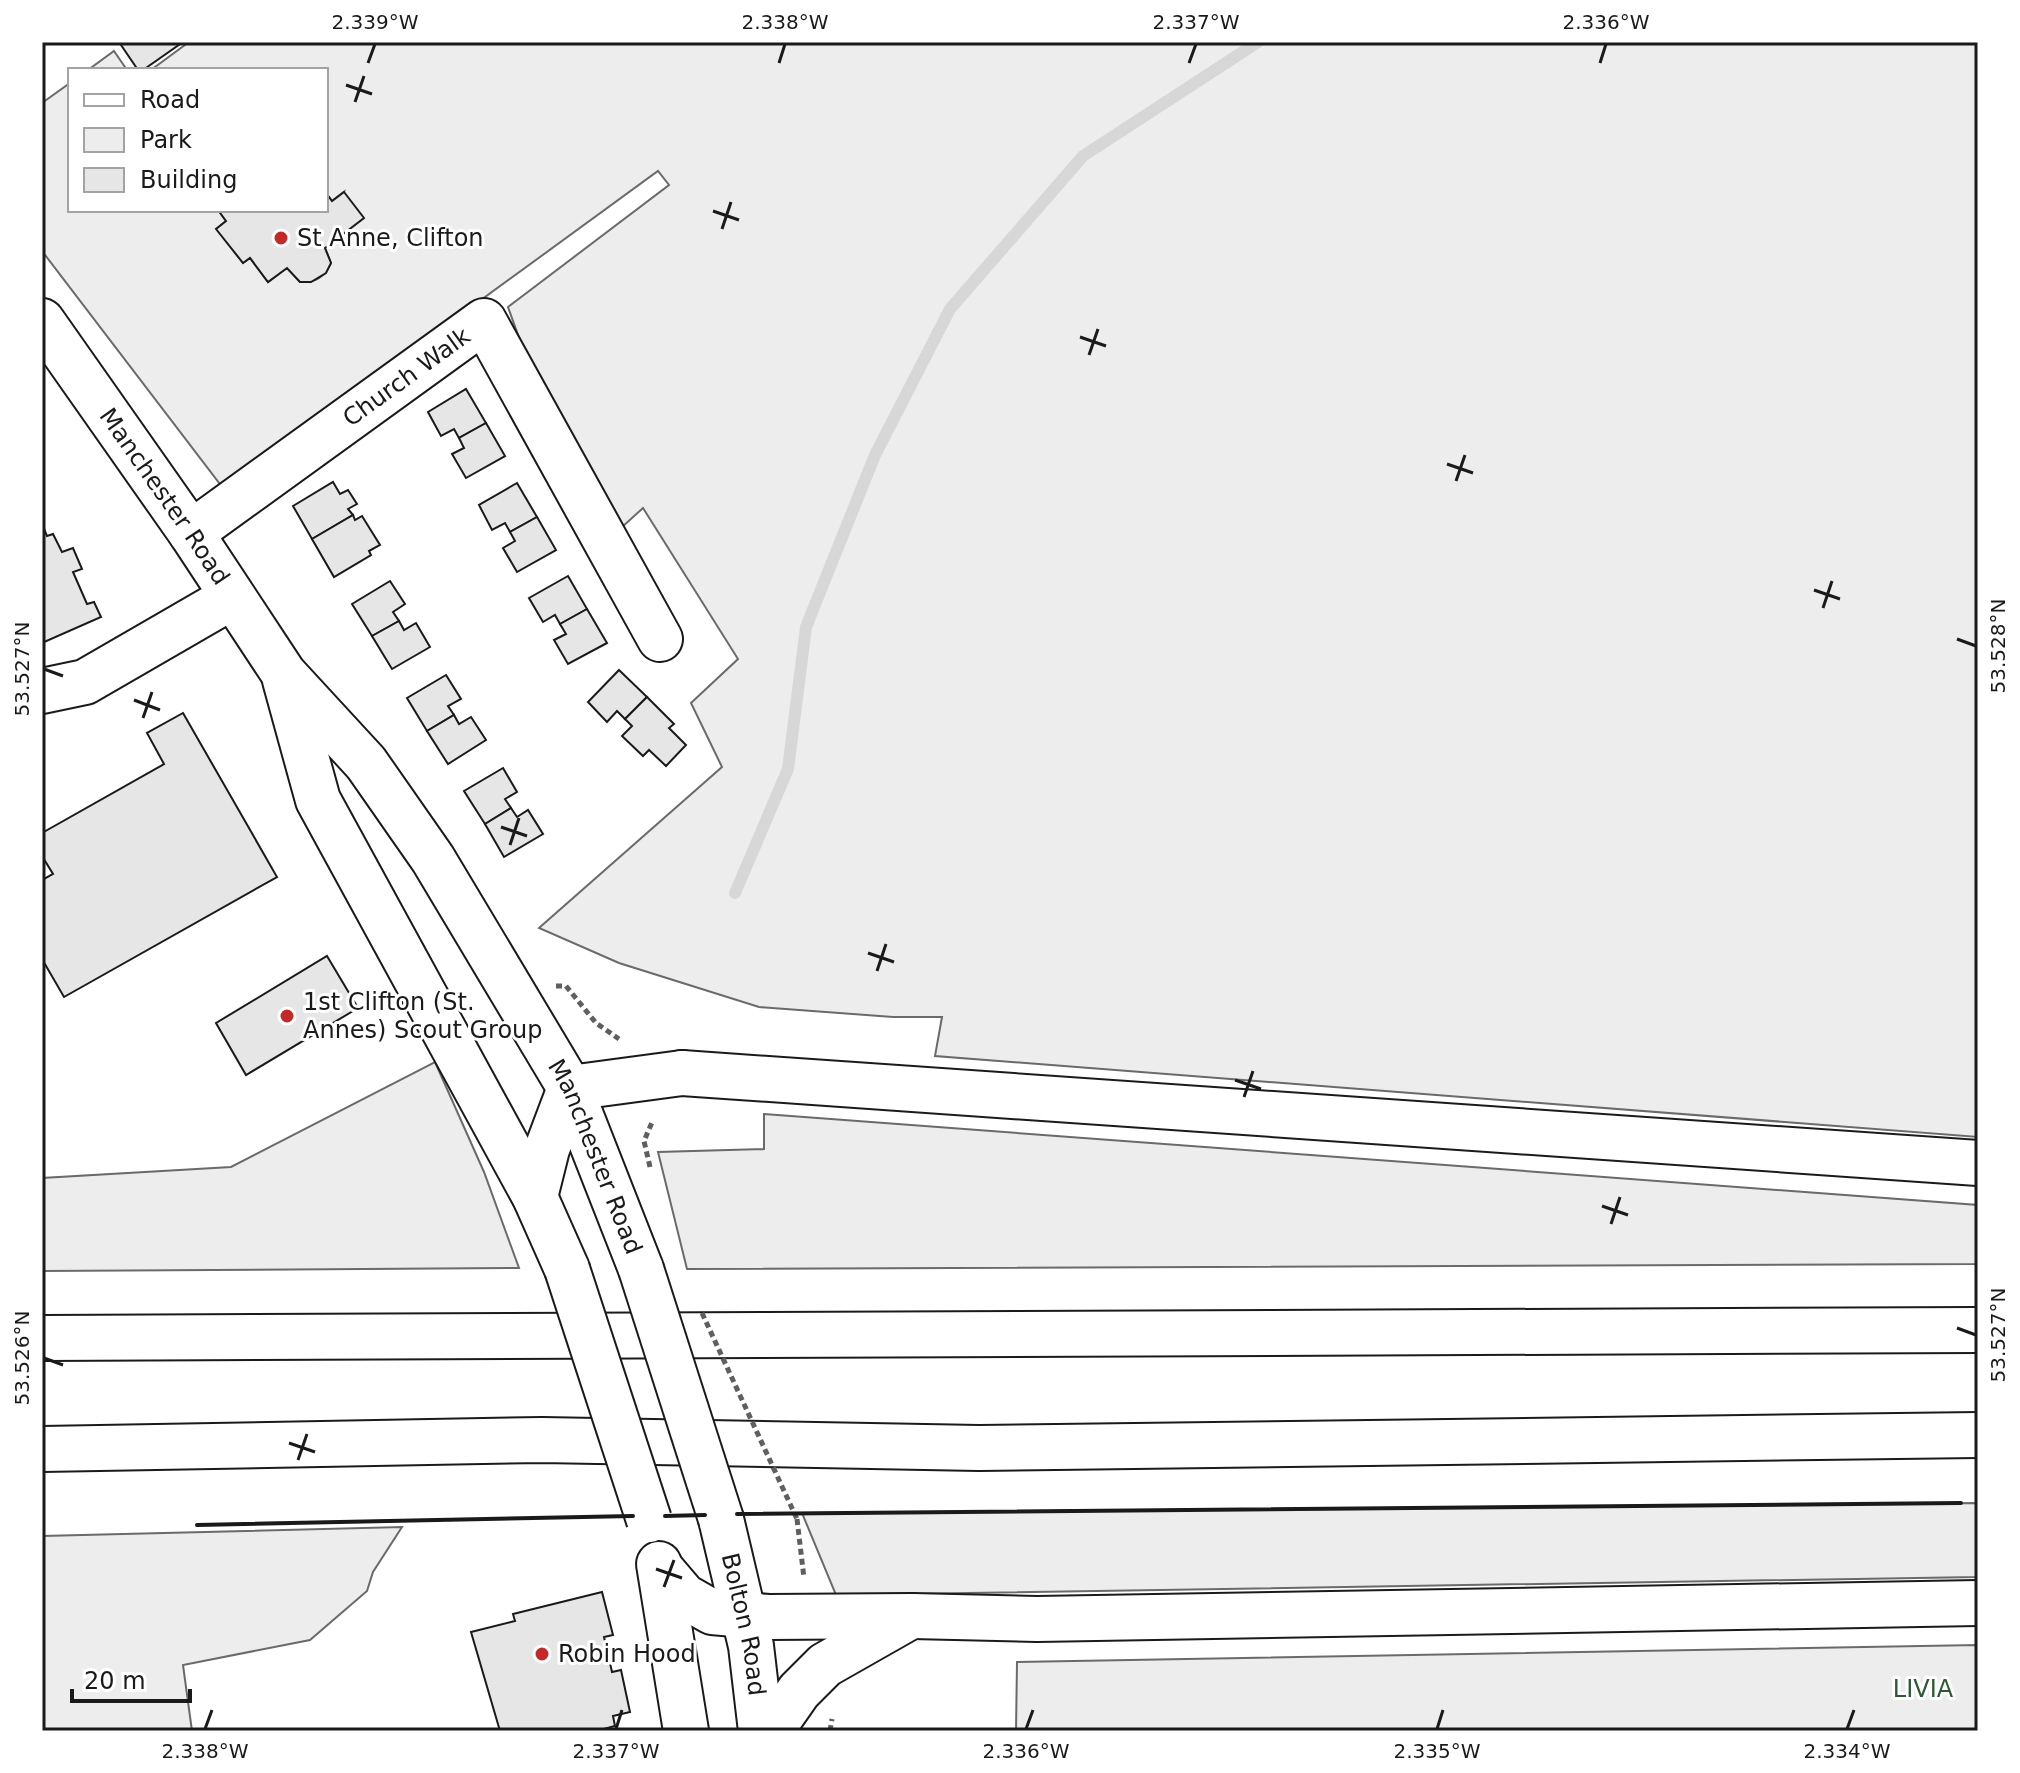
<svg xmlns="http://www.w3.org/2000/svg" width="2020" height="1773" font-family="'DejaVu Sans',sans-serif">
	<rect width="100%" height="100%" fill="#fff"/>
	<g fill="#ededed" stroke="#6a6a6a" stroke-width="2">
		<path d="M189,42h1789v1095l-1043,-81 7,-39h-49l-134,-10 -140,-44 -80,-35 183,-161 -31,-64 47,-44 -95,-151 -22,20 -82,-135 -31,-86 161,-122 -11,-14 -435,317 -181,-237v-148l28,-20v127h148l8,11 -9,8 26,34 7,-5 18,24 19,-14 13,14c16,1 24,-5 31,-19l-6,-15 19,-56 -12,9 -6,-8v-123h-175z"/>
		<path d="M114,51l13,19h-39z"/>
		<path d="M435,1062l49,110 35,96 -477,3v-93l189,-11z"/>
		<path d="M764,1114l1214,91v59l-1291,5 -29,-117 106,-3z"/>
		<path d="M1978,1503v74l-1142,18 -34,-82z"/>
		<path d="M402,1527l-29,45 -6,19 -57,49 -127,25 9,66h-150v-195z"/>
		<path d="M1978,1645v86h-962l1,-69z"/>
	</g>
	<g fill="none" stroke-linecap="round" stroke-linejoin="round">
		<path stroke="#d7d7d7" stroke-width="12" d="M735,893l53,-124 18,-142 69,-172 75,-146 133,-153 175,-114"/>
	</g>
	<g fill="#e6e6e6" stroke="#1a1a1a" stroke-width="2">
		<path d="M119,42h64l-40,28h-5z"/>
		<path d="M344,192l20,26 -39,30 6,15 -5,10 -15,9h-11l-13,-14 -19,14 -18,-24 -7,5 -27,-34 10,-8 -8,-11h108v-17l6,8z"/>
		<path d="M466,389l20,34 -27,15 -5,-9 -13,7 -13,-24z"/>
		<path d="M486,423l19,33 -39,22 -14,-24 12,-6 -5,-10z"/>
		<path d="M333,482l7,12 8,-4 9,14 -9,5 5,6 -41,24 -19,-33z"/>
		<path d="M517,483l20,34 -27,15 -5,-9 -13,7 -13,-25z"/>
		<path d="M353,515l2,5 7,-4 18,29 -11,6 2,4 -37,22 -22,-38z"/>
		<path d="M537,517l19,33 -39,22 -14,-24 12,-7 -5,-9z"/>
		<path d="M42,524l5,12 6,-2 9,18 11,-4 9,21 -9,3 14,32 7,-2 7,15 -59,26z"/>
		<path d="M568,576l19,33 -27,15 -5,-9 -12,7 -14,-24z"/>
		<path d="M390,581l15,23 -12,8 6,9 -27,15 -20,-32z"/>
		<path d="M587,609l20,34 -39,21 -14,-24 12,-6 -6,-10z"/>
		<path d="M399,621l5,9 12,-7 14,24 -38,22 -20,-33z"/>
		<path d="M619,670l28,27 -22,22 -8,-8 -10,11 -19,-20z"/>
		<path d="M446,675l15,24 -13,7 6,9 -27,16 -20,-33z"/>
		<path d="M647,697l27,27 -5,4 17,17 -20,21 -17,-16 -6,6 -21,-20 10,-10 -7,-7z"/>
		<path d="M183,713l94,164 -213,120 -22,-38v-79l11,-6 -11,-18v-23l122,-69 -17,-31z"/>
		<path d="M454,715l5,9 12,-7 15,23 -38,24 -21,-33z"/>
		<path d="M503,768l14,24 -12,7 6,9 -26,16 -21,-33z"/>
		<path d="M511,808l6,9 11,-7 15,24 -39,23 -19,-33z"/>
		<path d="M327,956l31,52 -112,67 -30,-52z"/>
		<path d="M602,1592l11,43 -9,2 8,35 9,-2 9,42 -17,4 2,10 -19,5h-96l-29,-99 44,-11 -2,-7z"/>
	</g>
	<g fill="none" stroke-linecap="round" stroke-linejoin="round">
		<g stroke="#1a1a1a" stroke-width="48">
			<g id="minor">
				<path id="s1" d="M191,533l293,-212 176,318"/>
				<path d="M42,691l43,-9 147,-85"/>
			</g>
		</g>
		<g stroke="#1a1a1a" stroke-width="48">
			<g id="major">
				<path id="s2" d="M42,321l149,212 93,141 82,89 67,96 137,229 71,181"/>
				<path d="M285,680l33,120 217,397 32,72"/>
				<path d="M535,1197l12,-48 23,-61 112,-15"/>
				<path id="s3" d="M721,1519l30,127 10,85"/>
				<path d="M659,1564l27,167"/>
				<path d="M661,1569l23,27 28,16 56,5 144,-1"/>
				<path d="M771,1731l28,-40 26,-26 81,-46"/>
			</g>
		</g>
		<g stroke="#1a1a1a" stroke-width="48">
			<g id="highway">
				<path d="M682,1073l1296,90"/>
				<path d="M42,1338l1936,-8"/>
				<path d="M42,1449l500,-9 437,8 999,-13"/>
				<path d="M912,1616l125,3 941,-16"/>
			</g>
		</g>
		<g stroke="#5f5f5f" stroke-width="5" stroke-dasharray="6 4" stroke-linecap="butt">
			<path d="M556,986h10l30,37 23,16"/>
			<path d="M650,1167l-6,-26 9,-21"/>
			<path d="M797,1519l7,59"/>
			<path d="M830,1731l2,-12"/>
		</g>
		<use href="#minor" stroke="#fff" stroke-width="44"/>
		<use href="#major" stroke="#fff" stroke-width="44"/>
		<use href="#highway" stroke="#fff" stroke-width="44"/>
		<g stroke="#1a1a1a" stroke-width="48" stroke-linecap="butt">
			<g id="major-bridge">
				<path d="M567,1269l82,251"/>
				<path d="M641,1269l80,250"/>
			</g>
		</g>
		<path stroke="#5f5f5f" stroke-width="5" stroke-dasharray="6 4" stroke-linecap="butt" d="M702,1313l95,206"/>
		<use href="#major-bridge" stroke="#fff" stroke-width="44"/>
		<g stroke="#1a1a1a" stroke-width="4">
			<path d="M737,1514l1224,-11"/>
			<path d="M665,1516l40,-1"/>
			<path d="M197,1525l436,-9"/>
		</g>
	</g>
	<path fill="none" stroke="#1a1a1a" stroke-width="3" d="M368,63l7,-19M779,63l6,-19M1189,63l7,-19M1600,63l6,-19M346,85l26,9M355,102l9,-26M713,211l26,9M722,229l9,-27M1080,337l26,9M1089,355l9,-26M1447,464l26,9M1456,481l9,-26M1814,590l26,9M1823,608l9,-27M1957,639l19,7M44,669l19,7M134,700l26,10M143,718l9,-26M501,827l26,9M510,845l9,-27M868,953l26,9M877,971l9,-27M1235,1080l26,9M1244,1097l9,-26M1602,1206l26,9M1611,1224l9,-27M1957,1328l19,7M44,1358l19,7M289,1443l26,9M298,1460l9,-26M656,1569l26,9M664,1587l10,-27M205,1729l7,-19M616,1729l6,-19M1026,1729l7,-19M1437,1729l6,-19M1847,1729l7,-19"/>
	<g fill="#c62828" stroke="#fff" stroke-width="3">
		<circle cx="281" cy="238" r="8"/>
		<circle cx="287" cy="1016" r="8"/>
		<circle cx="542" cy="1654" r="8"/>
	</g>
	<g text-anchor="middle" dominant-baseline="central" stroke-width="6" stroke-linejoin="round" paint-order="stroke">
		<g font-size="24" fill="#1a1a1a" stroke="#fff" text-anchor="start">
			<text x="297" y="238">St Anne, Clifton</text>
			<text x="303" y="1002">1st Clifton (St.<tspan x="303" dy="28">Annes) Scout Group</tspan></text>
			<text x="558" y="1654">Robin Hood</text>
		</g>
		<g font-size="24" fill="#1a1a1a" stroke="#fff">
			<text stroke="none"><textPath href="#s1" startOffset="266">Church Walk</textPath></text>
			<text stroke="none"><textPath href="#s2" startOffset="214">Manchester Road</textPath></text>
			<text stroke="none"><textPath href="#s2" startOffset="1006">Manchester Road</textPath></text>
			<text stroke="none"><textPath href="#s3" startOffset="108">Bolton Road</textPath></text>
		</g>
		<g font-size="24" fill="#2b5a34" stroke="#fff">
			<text x="1923" y="1689">LIVIA</text>
		</g>
	</g>
	<rect width="2020" height="1773" fill="none" stroke="#ffffff" stroke-width="88"/>
	<rect x="68" y="68" width="260" height="144" fill="#ffffff" stroke="#a3a3a3" stroke-width="2"/>
	<rect x="84" y="94" width="40" height="12" fill="#ffffff" stroke="#a3a3a3" stroke-width="2"/>
	<text x="140" y="108" font-size="24" fill="#1a1a1a">Road</text>
	<rect x="84" y="128" width="40" height="24" fill="#ededed" stroke="#a3a3a3" stroke-width="2"/>
	<text x="140" y="148" font-size="24" fill="#1a1a1a">Park</text>
	<rect x="84" y="168" width="40" height="24" fill="#e6e6e6" stroke="#a3a3a3" stroke-width="2"/>
	<text x="140" y="188" font-size="24" fill="#1a1a1a">Building</text>
	<path d="M72 1689v12h118v-12" fill="none" stroke="#1a1a1a" stroke-width="4"/>
	<text x="84" y="1689" font-size="24" fill="#1a1a1a" stroke="#ffffff" stroke-width="6" paint-order="stroke">20 m</text>
	<rect x="44" y="44" width="1932" height="1685" fill="none" stroke="#1a1a1a" stroke-width="3"/>
	<g font-size="20" text-anchor="middle" fill="#1a1a1a">
		<text x="375" y="29">2.339°W</text>
		<text x="785" y="29">2.338°W</text>
		<text x="1196" y="29">2.337°W</text>
		<text x="1606" y="29">2.336°W</text>
		<text transform="translate(1998 646) rotate(-90)" y="7">53.528°N</text>
		<text transform="translate(22 669) rotate(-90)" y="7">53.527°N</text>
		<text transform="translate(1998 1335) rotate(-90)" y="7">53.527°N</text>
		<text transform="translate(22 1358) rotate(-90)" y="7">53.526°N</text>
		<text x="205" y="1758">2.338°W</text>
		<text x="616" y="1758">2.337°W</text>
		<text x="1026" y="1758">2.336°W</text>
		<text x="1437" y="1758">2.335°W</text>
		<text x="1847" y="1758">2.334°W</text>
	</g>
</svg>
